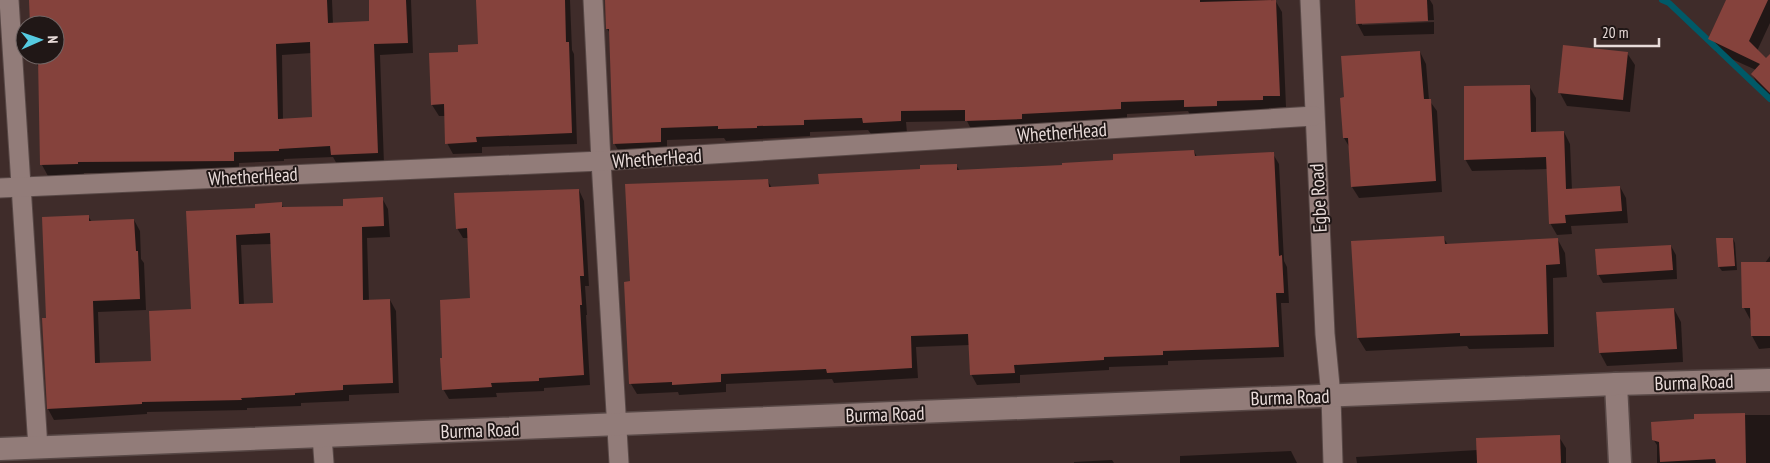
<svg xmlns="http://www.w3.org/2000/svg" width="1770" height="463" font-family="'PT Sans Narrow',sans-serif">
	<rect width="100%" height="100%" fill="#3f2c2a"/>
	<g fill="#0007" fill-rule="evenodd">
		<path d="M30,0h302l1,24 38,-2 -1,-22h41l2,53 -33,2 4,109 -46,2 -5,-9 -49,2v2l-45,2v9l-155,1v2l-36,1 -6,-11 -3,-97 -7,-13h23v-30h-24zM312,53l2,65 -31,2 -1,-65z"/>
		<path d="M477,0h93l2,50 2,4 3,90 -95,3v6l-29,1 -6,-11 -1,-27h-7l-7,-11 27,-51 20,-9z"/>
		<path d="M606,0h669l7,12 4,95 -17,1v3l-77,8 -4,-8 -61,3v6l-154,13 -6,-12 -61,1 1,11 -36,1 -3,-4 -58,2v4l-84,5 -2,-3 -57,2v13l-46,2 -7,-12 -4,-110 -3,-4z"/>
		<path d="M1356,0h74l3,5 1,15 -72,2v3l72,-3v12l-70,2 -7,-13z"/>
		<path d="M1727,0h43v23l-13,28 13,13v33l-11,-10 -7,-13 4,-4 -40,-18 -7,-13z"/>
		<path d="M1564,46l63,7 8,12 -5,47 -63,-6 -7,-13z"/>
		<path d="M1420,52l6,12 3,36 8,11 5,81 -83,6 -7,-11 -2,-39 -6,-10z"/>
		<path d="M1529,86l7,12v35l28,-1 6,12 2,46 48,-3 6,11 2,25 -57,3 1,8 -15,1 -7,-12 -2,-54 -76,2 -7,-12z"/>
		<path d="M1194,151l3,6 76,-3 6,10 5,97 3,6 2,36h-8l3,54 -116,4v4l-59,2v3l-89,5v8l-43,2 -6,-11 -1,-29 -54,2 2,31 -84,5 -2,-4 -106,5v8l-47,3 -1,-3 -41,2 -6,-10 -6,-101 6,-1 136,-102 5,8 48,-3 136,-20 4,6 103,-5z"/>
		<path d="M579,190l5,11 5,85h-4l2,29h-1l4,70 -46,3v3l-48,2 1,4 -48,2 -6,-10 1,-30 28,-60 -3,-61h-6l-6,-10z"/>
		<path d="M382,198l6,11 2,28 -23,1 2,63 21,-1 6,11 3,82 -50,2v6l-48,2v3l-54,2v2l-100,2v2l-93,6 -6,-11 -1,-90 41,-103 4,6 42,-2 6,11 1,28 3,4 2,47 -48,2 2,52 52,-2 40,-52 -5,-98 70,-3 24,-5 3,4 60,-1zM272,244l3,60 -31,1 -3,-60z"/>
		<path d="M1443,237l5,8 110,-5 7,13 2,24 -14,1 1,69 -85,2 -2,-3 -101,5 -8,-13 -5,-96z"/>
		<path d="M1733,239l2,4 2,27 -15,1 -3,-4 -2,-27z"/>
		<path d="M1671,246l5,9 1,24 -74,4 -5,-9z"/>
		<path d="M1770,256v92l-11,1 -7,-13 -1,-15 -7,-13 21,-45z"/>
		<path d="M1674,309l7,13 2,40 -76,4 -7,-13z"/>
		<path d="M1695,415h75v48h-113v-18l-4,-6 43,-19z"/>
		<path d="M1559,437l7,11v15h-209l-1,-6 122,-7z"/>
		<path d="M1291,451l6,12h-117v-7z"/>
		<path d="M1112,460l2,3h-40v-1z"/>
	</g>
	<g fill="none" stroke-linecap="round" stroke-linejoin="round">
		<path stroke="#005967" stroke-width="6" d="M1662,0l7,3 101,96"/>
	</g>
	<g fill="#85423c" fill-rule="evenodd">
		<path d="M29,0h298l1,23 41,-2v-21h37l2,43 -34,1 4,109 -47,2 -1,-9 -51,3v2l-45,1v9l-156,1v2l-38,1 -2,-107h-7l-1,-3h25v-30h-25zM310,42l2,75 -34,2 -2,-75z"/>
		<path d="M476,0h89l1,42h3l3,91 -96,4 1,5 -32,2 -1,-40 -13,1 -2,-52 29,-1v-7l20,-1z"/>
		<path d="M605,0h595v2l76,-2 4,96h-17v4l-46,1v5l-33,1v-7l-63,2v7l-99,5v5l-57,2v-11l-64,1v10l-38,2 -1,-5 -58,2v5l-47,1v2l-39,1v-3l-57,2v14l-48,2 -4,-115h-3z"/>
		<path d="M1355,0h72l1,21 -72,3z"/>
		<path d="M1726,0h42l-19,41 17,17 4,-4v39l-19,-19 9,-10 -52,-25z"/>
		<path d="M1563,45l65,7 -5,48 -65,-7z"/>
		<path d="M1420,51l4,48h7l5,82 -85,6 -3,-49h-5l-3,-40 4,-1 -3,-41z"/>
		<path d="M1530,85l1,47 33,-1 2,58 54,-3 2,25 -57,4 1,8 -17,1 -3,-67 -82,3v-74z"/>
		<path d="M1194,150l1,6 79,-4 5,104 3,-1 2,38h-8l3,54 -116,4v4l-59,2v3l-90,5 1,8 -45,2 -2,-41 -57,2 1,32 -85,5 -1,-4 -105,5v8l-49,3v-3l-43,2 -5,-102 6,-1 -5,-97 143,-5 1,8 50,-3 -1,-10 102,-5v-4l37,-1v6l105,-5v-2l51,-3v-6z"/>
		<path d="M579,189l5,87h-4l2,29h-2l4,70 -45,3v3l-48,2 1,4 -50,3 -2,-32h2l-2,-58 30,-2 -3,-70 -11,1 -2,-36z"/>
		<path d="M383,197l1,29 -22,1 1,73 27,-1 3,84 -50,2v5l-48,3v2l-54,3 1,2 -100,2v2l-95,5 -5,-91h4l-4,-101 47,-2v6l45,-2 2,32h2l2,48 -47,2 2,62 56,-2 -2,-50 42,-2 -5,-98 69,-3v-4l27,-2v5l61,-1v-7zM270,233l3,70 -34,1 -3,-69z"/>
		<path d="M1444,236l1,8 113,-6 2,26 -14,1 2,69 -88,2v-3l-103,5 -6,-97z"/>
		<path d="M1716,238h17l2,28 -17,1z"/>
		<path d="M1671,245l2,25 -76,5 -2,-26z"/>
		<path d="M1741,262h29v74h-19l-1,-28h-8z"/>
		<path d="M1674,308l3,41 -78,4 -3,-41z"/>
		<path d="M1745,413l1,50h-30l-1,-4 -55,3 -1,-20 -7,-2 -1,-18 43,-3v-5z"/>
		<path d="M1560,435l1,28h-84l-1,-25z"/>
	</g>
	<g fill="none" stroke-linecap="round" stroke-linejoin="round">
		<g stroke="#584846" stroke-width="21">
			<g id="minor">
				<path d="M9,0l29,448"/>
				<path d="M593,0l8,161 18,302"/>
				<path d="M1310,0l15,334 6,62 2,67"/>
				<path d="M0,188l601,-27 713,-45"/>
				<path d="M322,436l2,27"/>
			</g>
		</g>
		<g stroke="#584846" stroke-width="25">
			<g id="tertiary">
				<path d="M1616,384l4,79"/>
				<path d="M0,449l1616,-65 154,-4"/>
			</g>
		</g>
		<use href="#minor" stroke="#927c79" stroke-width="19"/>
		<use href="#tertiary" stroke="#927c79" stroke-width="22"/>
	</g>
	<g text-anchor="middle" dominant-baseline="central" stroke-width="4" stroke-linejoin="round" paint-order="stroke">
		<g font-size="19" fill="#e8dbd9" stroke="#201716">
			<text transform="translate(1062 132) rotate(-4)">WhetherHead</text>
			<text transform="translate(657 158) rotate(-4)">WhetherHead</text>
			<text transform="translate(253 176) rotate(-3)">WhetherHead</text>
			<text transform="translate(1318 198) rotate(-93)">Egbe Road</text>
			<text transform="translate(1694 382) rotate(-2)">Burma Road</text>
			<text transform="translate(1290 397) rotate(-2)">Burma Road</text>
			<text transform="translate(885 414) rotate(-2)">Burma Road</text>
			<text transform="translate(480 430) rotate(-2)">Burma Road</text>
		</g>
	</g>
	<g transform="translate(40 40) rotate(88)"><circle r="24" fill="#201716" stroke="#706564"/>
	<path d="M0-4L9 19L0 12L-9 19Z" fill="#55cae0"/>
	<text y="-8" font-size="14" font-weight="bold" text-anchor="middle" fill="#e8dbd9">N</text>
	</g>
	<path d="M1595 38v8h64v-8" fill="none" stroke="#e8dbd9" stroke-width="2.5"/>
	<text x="1602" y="38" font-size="15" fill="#e8dbd9" stroke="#201716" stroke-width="4" paint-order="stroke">20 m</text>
</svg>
